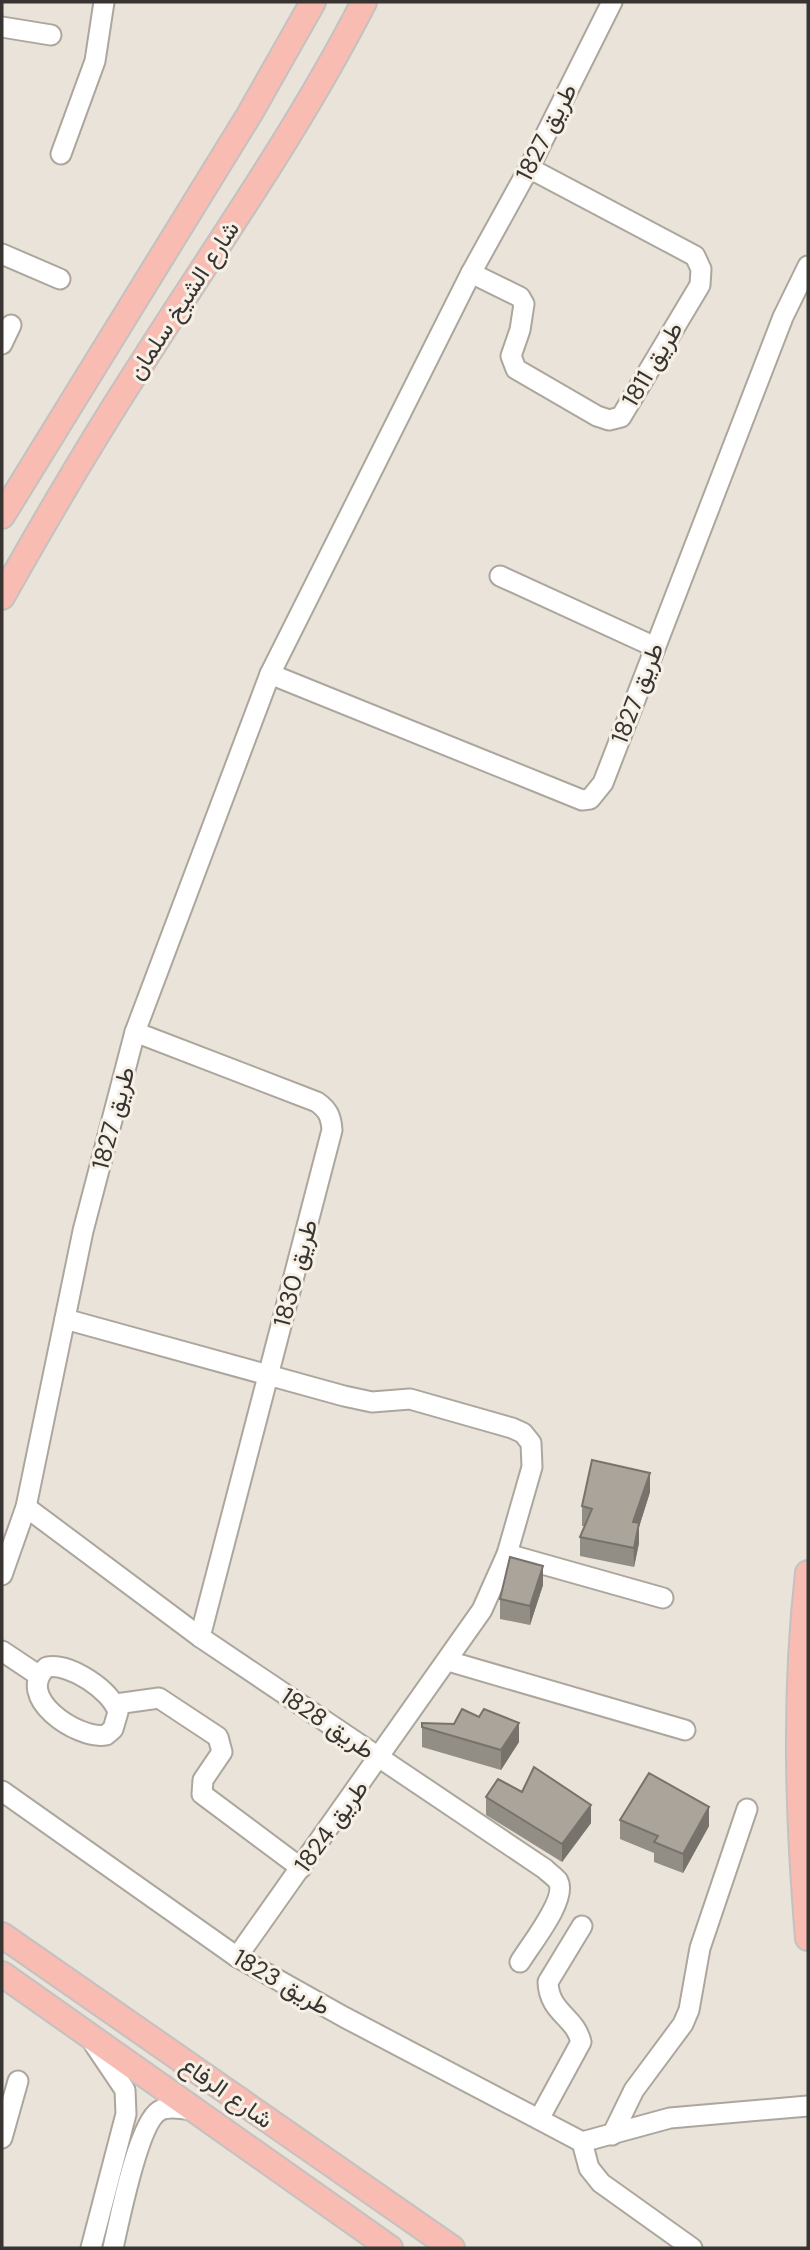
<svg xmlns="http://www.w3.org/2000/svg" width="810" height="2250" font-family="'DM Sans',Vazirmatn,sans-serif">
	<rect width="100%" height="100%" fill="#e9e3d9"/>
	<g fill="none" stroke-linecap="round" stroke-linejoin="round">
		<g stroke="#aca69d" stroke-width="23">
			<g id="minor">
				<path d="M2,27l49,8"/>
				<path d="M61,154l34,-93 9,-59"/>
				<path d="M2,254l58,25"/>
				<path d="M471,273l49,24 4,7 -4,26 -9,26 5,13 81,47 12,4 12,-3 79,-132 1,-16 -6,-13 -166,-88"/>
				<path d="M2,344l9,-19"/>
				<path d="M500,576l155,71"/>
				<path d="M270,674l312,126 8,-1 13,-16 180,-466 25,-51"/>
				<path d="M135,1032l182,70c11,8 14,14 15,28l-132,507"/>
				<path d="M65,1319l279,77 28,6 38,-3 102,29 11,5 8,10 1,24 -25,87 -25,56 -245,347"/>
				<path d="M26,1507l174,130 345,232c4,4 10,8 13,12 10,18 -28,64 -38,81"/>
				<path d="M507,1554l156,44"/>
				<path d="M2,1575l24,-68 57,-276 52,-199 135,-358 201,-401 58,-105 83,-166"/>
				<path d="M2,1651l36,24"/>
				<path d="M448,1661l237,69"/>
				<path d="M47,1667c23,-4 64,23 71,45l-5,17 -7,6c-29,5 -93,-39 -59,-68z"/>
				<path d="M116,1704l43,-6 59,39 4,15 -19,28 -1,14 99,74"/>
				<path d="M2,1791l235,166 107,60 238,125 7,26 12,15 91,65"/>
				<path d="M539,2119l42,-77c-6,-26 -32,-29 -33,-60l34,-56"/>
				<path d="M612,2135l22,-45 49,-66 6,-14 11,-62 47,-139"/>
				<path d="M2,2138l16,-57"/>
				<path d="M582,2142l88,-24 138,-12"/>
				<path d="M91,2248l35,-134 -1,-24 -31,-46"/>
				<path d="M113,2248c6,-26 25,-124 46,-137 10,-6 25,-2 37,0"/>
			</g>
		</g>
		<g stroke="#c3c2c1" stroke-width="28">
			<g id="major">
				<path d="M2,516l247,-401 64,-113"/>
				<path d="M2,597c45,-80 92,-160 142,-237 75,-118 156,-233 220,-358"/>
				<path d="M808,1573c-14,123 -10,243 0,365"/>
				<path d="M2,1935l450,313"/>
				<path d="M2,1974l388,274"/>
			</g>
		</g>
		<use href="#minor" stroke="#fff" stroke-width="19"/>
		<use href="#major" stroke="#f8bcb2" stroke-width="24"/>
	</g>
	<g fill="#928d85">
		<path d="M650,1492l-11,35v16l-5,24 -54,-11v-19l4,-11h-2v-20z"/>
		<path d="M543,1585l-13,40 -30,-6v-20z"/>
		<path d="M422,1727l97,15 -18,28 -79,-23z"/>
		<path d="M522,1792l69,31 -29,39 -76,-47v-18z"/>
		<path d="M620,1820l89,6 -26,47 -29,-11v-9l-34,-14z"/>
	</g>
	<g fill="#77736c">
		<path d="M650,1473v19l-11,35v16l-5,24 -1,-45z"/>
		<path d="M543,1566v19l-13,40v-19z"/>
		<path d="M519,1723v19l-18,28v-20z"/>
		<path d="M591,1805v18l-29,39v-18z"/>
		<path d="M709,1807v19l-26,47v-19z"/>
	</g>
	<g fill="#aaa49b" stroke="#77736c" stroke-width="2">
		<path d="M592,1460l58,13 -17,49 6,1 -5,25 -54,-11 12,-28 -10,-3z"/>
		<path d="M510,1557l33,9 -13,40 -30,-7z"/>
		<path d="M462,1709l17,8 5,-8 35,14 -18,27 -79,-23v-4l32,1z"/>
		<path d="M534,1767l57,38 -29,39 -76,-47 12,-18 24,13z"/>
		<path d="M649,1773l60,34 -26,47 -29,-12 4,-6 -38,-16z"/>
	</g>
	<g text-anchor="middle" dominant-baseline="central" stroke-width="6" stroke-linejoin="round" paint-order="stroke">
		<g font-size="24" fill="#373431" stroke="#f6f0e6">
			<text transform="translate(546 132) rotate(-63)">طريق 1827</text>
			<text transform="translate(183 300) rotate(-57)">شارع الشيخ سلمان</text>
			<text transform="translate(652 364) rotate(-59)">طريق 1811</text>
			<text transform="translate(637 693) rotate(-69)">طريق 1827</text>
			<text transform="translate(113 1118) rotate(-75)">طريق 1827</text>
			<text transform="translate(295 1273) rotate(-75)">طريق 1830</text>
			<text transform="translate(328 1723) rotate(34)">طريق 1828</text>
			<text transform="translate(331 1826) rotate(-54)">طريق 1824</text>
			<text transform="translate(282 1982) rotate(30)">طريق 1823</text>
			<text transform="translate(227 2092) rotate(35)">شارع الرفاع</text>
		</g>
	</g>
	<rect width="810" height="2250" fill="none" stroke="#373431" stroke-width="7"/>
</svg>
